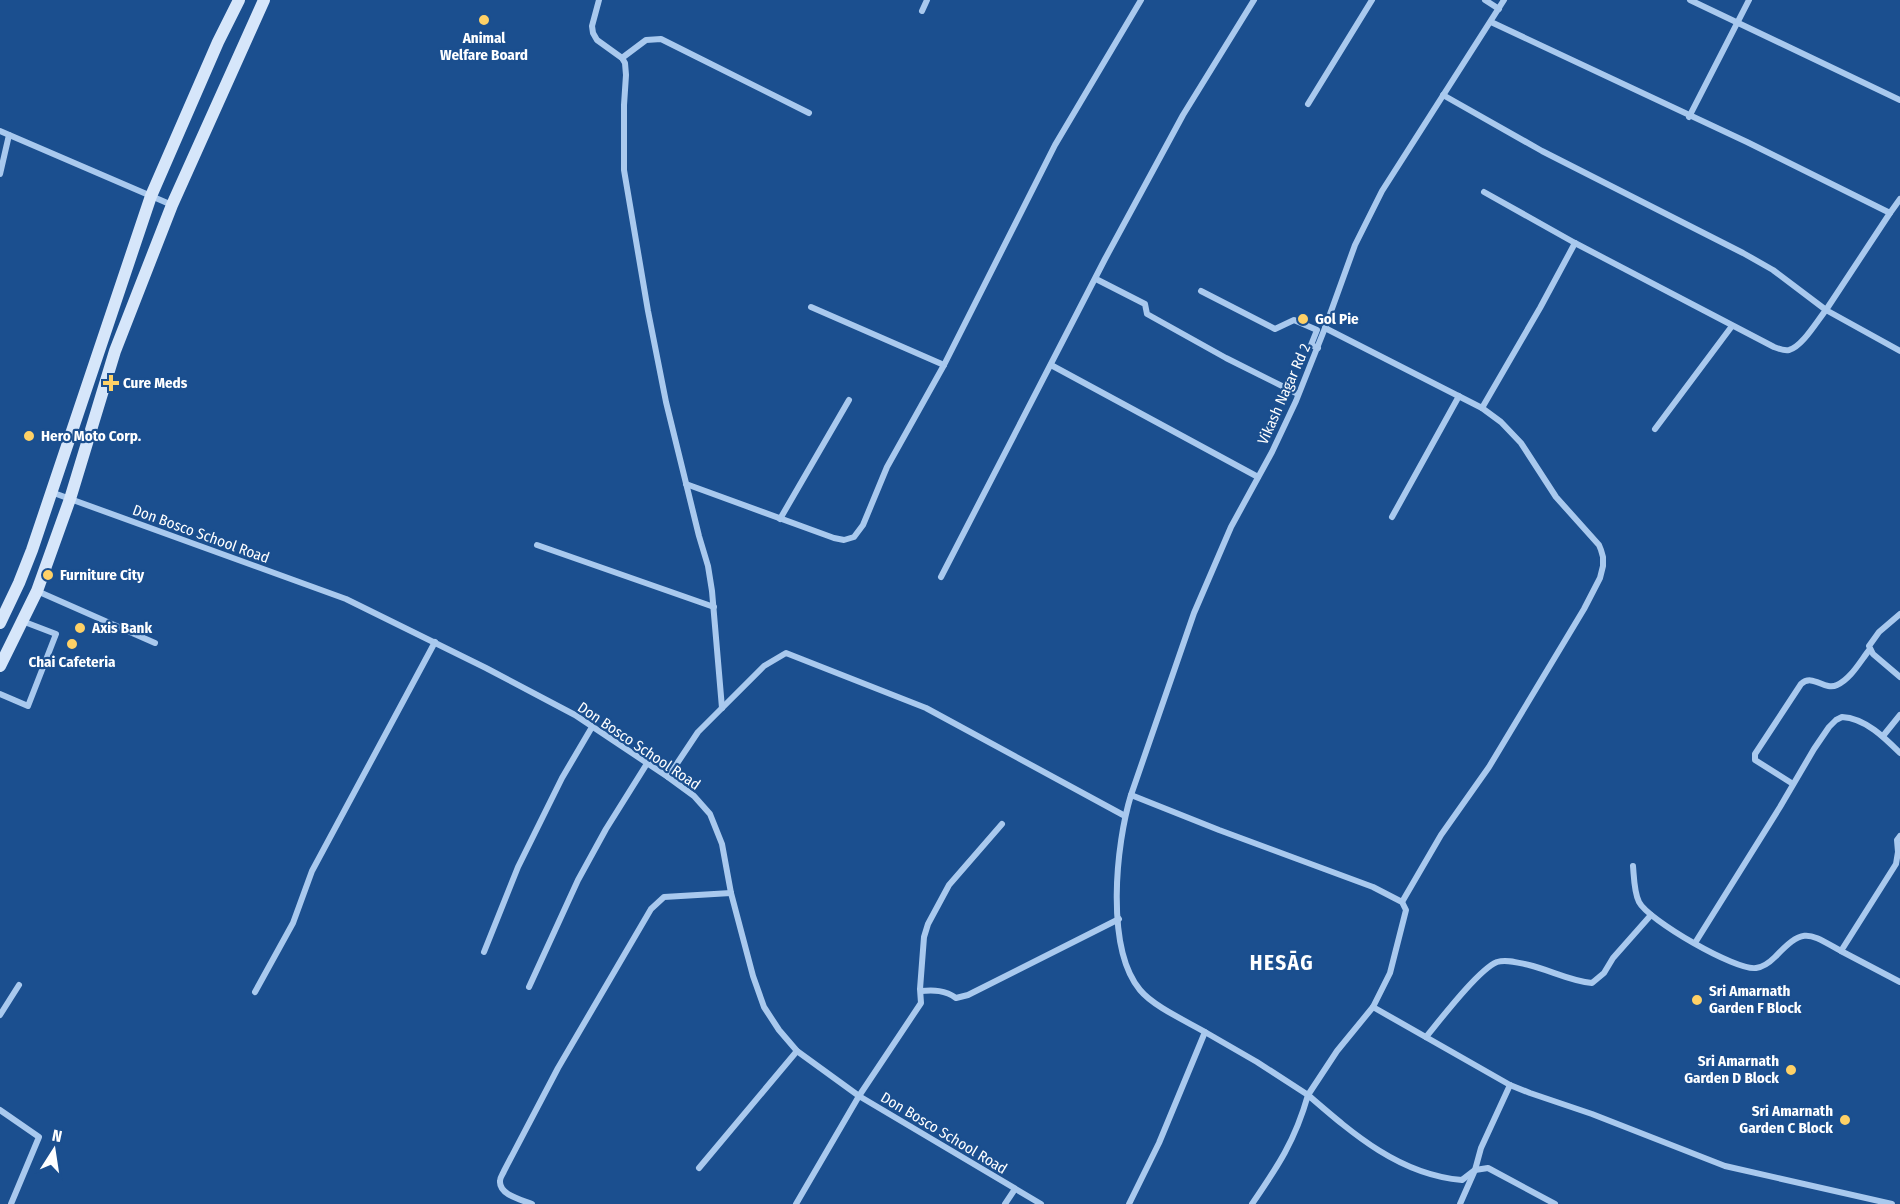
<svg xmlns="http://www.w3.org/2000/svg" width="1900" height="1204" font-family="'Fira Sans Condensed',sans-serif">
	<rect width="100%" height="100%" fill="#1b4f8f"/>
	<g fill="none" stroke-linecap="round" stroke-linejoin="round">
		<g stroke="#a9c9ee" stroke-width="6">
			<path d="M599,0l-7,26 1,7 4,7 25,18 3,5 1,12 -2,30v65l24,141 18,91 33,134 9,30 4,25 10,117"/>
			<path d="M1485,0l14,9"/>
			<path d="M1690,0l210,100"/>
			<path d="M922,11l5,-11"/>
			<path d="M1491,22l256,120 143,71 -64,97 74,41"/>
			<path d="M622,58l24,-18 15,-1 148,74"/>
			<path d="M1443,95l99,56 201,102 30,17 53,40c-9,11 -24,37 -37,40 -5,1 -10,-1 -15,-3l-199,-104 -91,-51"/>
			<path d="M1308,104l64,-104"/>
			<path d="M1689,117l60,-117"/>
			<path d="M0,131l172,74"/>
			<path d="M0,174l9,-39"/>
			<path d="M1890,213l10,-14"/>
			<path d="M1096,279l49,25 2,10 79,44 72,36"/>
			<path d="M1201,291l74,38 19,-9 23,10 -6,15 7,3"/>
			<path d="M811,307l133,58"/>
			<path d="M1325,328l157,80 58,-100 35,-65"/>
			<path d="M1051,365l207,112"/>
			<path d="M1655,429l77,-103"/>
			<path d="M686,484l148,54 10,2 10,-3 9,-12 24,-58 57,-102 111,-220 86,-145"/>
			<path d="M51,492l295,107 140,69 89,47 93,62 26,19 16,18 12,30 9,49 22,83 11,31 15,23 18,21 62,45 182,108"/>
			<path d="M1392,517l67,-121"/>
			<path d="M780,519l69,-119"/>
			<path d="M537,545l177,62"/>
			<path d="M941,577l164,-318 78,-144 71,-115"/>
			<path d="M37,591l118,52"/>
			<path d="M1900,614l-21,18 -10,14 4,8 27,23"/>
			<path d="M0,694l28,12 28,-72 -34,-13"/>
			<path d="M1883,736l17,-21"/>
			<path d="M668,777l30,-45 66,-66 22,-13 140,55 199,108"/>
			<path d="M1793,784l-38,-24v-6l46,-70c12,-11 23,7 36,1 14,-6 24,-25 33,-36"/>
			<path d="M1131,795l88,35 154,57 29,15 4,8 -16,63 -17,34 137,78 20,8 62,21 133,52 167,38"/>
			<path d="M1898,852l-1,-12 3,-4"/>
			<path d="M1900,853l-2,-1 -2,12 -55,87 59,31"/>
			<path d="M1633,866c1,11 1,26 6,36 9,18 97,69 117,66 8,-1 14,-6 19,-11 29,-30 32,-25 66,-6"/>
			<path d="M1402,902l39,-67 48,-68 95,-158 16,-31 3,-12v-9l-2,-7 -2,-5 -43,-48 -35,-54 -20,-21 -19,-14"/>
			<path d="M1695,943l85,-136 34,-58 15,-22 7,-7 6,-3c23,1 43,21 58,36"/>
			<path d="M484,952l34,-85 44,-89 30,-51"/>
			<path d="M529,987l49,-107 28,-51 42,-67"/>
			<path d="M921,991c13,-1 24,-1 35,7l12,-3 151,-76"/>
			<path d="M255,992l38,-69 19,-52 123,-229"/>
			<path d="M0,1015l19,-30"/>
			<path d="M1205,1032l52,30 51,33 29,-44 36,-44"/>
			<path d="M1426,1037c14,-17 53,-68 71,-75 10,-3 22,1 32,3 21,5 41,16 63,18l12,-10 9,-15 38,-43"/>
			<path d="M0,1110l39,27 -28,67"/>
			<path d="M699,1168l98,-117"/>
			<path d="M532,1204c-10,-4 -33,-9 -32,-23 0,-4 3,-7 4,-10l54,-103 93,-159 13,-12 67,-4"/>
			<path d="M796,1204l63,-108 62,-93 -1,-14 4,-52 4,-13 21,-39 53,-61"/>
			<path d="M1005,1204l10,-15"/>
			<path d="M1129,1204l30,-61 46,-111c-19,-11 -52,-26 -65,-42 -35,-42 -24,-146 -9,-195l63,-182 37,-86 41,-75 24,-51 29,-73 30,-83 27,-54 122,-191"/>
			<path d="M1252,1204c26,-38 43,-63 56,-109 45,39 92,80 154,85l13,-10 13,-2 67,36"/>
			<path d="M1460,1204l15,-34 6,-22 29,-63"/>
		</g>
		<g stroke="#d6e6fa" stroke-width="12">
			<path d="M0,623l19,-40 13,-33 119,-354 67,-154 21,-42"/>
			<path d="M0,666l37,-75 33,-92 45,-148 57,-146 92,-205"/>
		</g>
	</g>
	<g fill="#ffd166" stroke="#1b4f8f" stroke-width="2">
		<circle cx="484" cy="20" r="6"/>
		<circle cx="1303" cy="319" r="6"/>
		<path d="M108 374h6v6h6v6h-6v6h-6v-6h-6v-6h6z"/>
		<circle cx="29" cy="436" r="6"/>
		<circle cx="48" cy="575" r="6"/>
		<circle cx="80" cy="628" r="6"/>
		<circle cx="72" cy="644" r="6"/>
		<circle cx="1697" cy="1000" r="6"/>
		<circle cx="1791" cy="1070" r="6"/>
		<circle cx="1845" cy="1120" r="6"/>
	</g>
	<g text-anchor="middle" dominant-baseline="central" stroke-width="4.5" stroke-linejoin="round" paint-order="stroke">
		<g font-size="15" font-weight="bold" fill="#fff" stroke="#1b4f8f" text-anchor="start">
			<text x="484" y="38" text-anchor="middle">Animal<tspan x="484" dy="17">Welfare Board</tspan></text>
			<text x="1315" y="319">Gol Pie</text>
			<text x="123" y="383">Cure Meds</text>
			<text x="41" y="436">Hero Moto Corp.</text>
			<text x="60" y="575">Furniture City</text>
			<text x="92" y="628">Axis Bank</text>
			<text x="72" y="662" text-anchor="middle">Chai Cafeteria</text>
			<text x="1709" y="991">Sri Amarnath<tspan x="1709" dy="17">Garden F Block</tspan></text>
			<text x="1779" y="1061" text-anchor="end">Sri Amarnath<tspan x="1779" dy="17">Garden D Block</tspan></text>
			<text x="1833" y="1111" text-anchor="end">Sri Amarnath<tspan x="1833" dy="17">Garden C Block</tspan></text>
		</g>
		<g font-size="15" fill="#fff" stroke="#1b4f8f">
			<text transform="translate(1284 394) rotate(-66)">Vikash Nagar Rd 2</text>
			<text transform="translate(201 534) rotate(20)">Don Bosco School Road</text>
			<text transform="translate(639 746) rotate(34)">Don Bosco School Road</text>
			<text transform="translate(944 1133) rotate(31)">Don Bosco School Road</text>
		</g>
		<g font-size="21" font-weight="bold" letter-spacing="1.5" fill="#fff" stroke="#1b4f8f">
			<text x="1282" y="963">HESĀG</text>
		</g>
	</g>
	<g transform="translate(54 1150) rotate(12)" stroke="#1b4f8f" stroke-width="4.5" paint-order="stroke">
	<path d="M0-4.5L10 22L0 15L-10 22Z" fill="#ffffff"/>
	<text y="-9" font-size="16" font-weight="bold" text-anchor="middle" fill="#ffffff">N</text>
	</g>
</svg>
